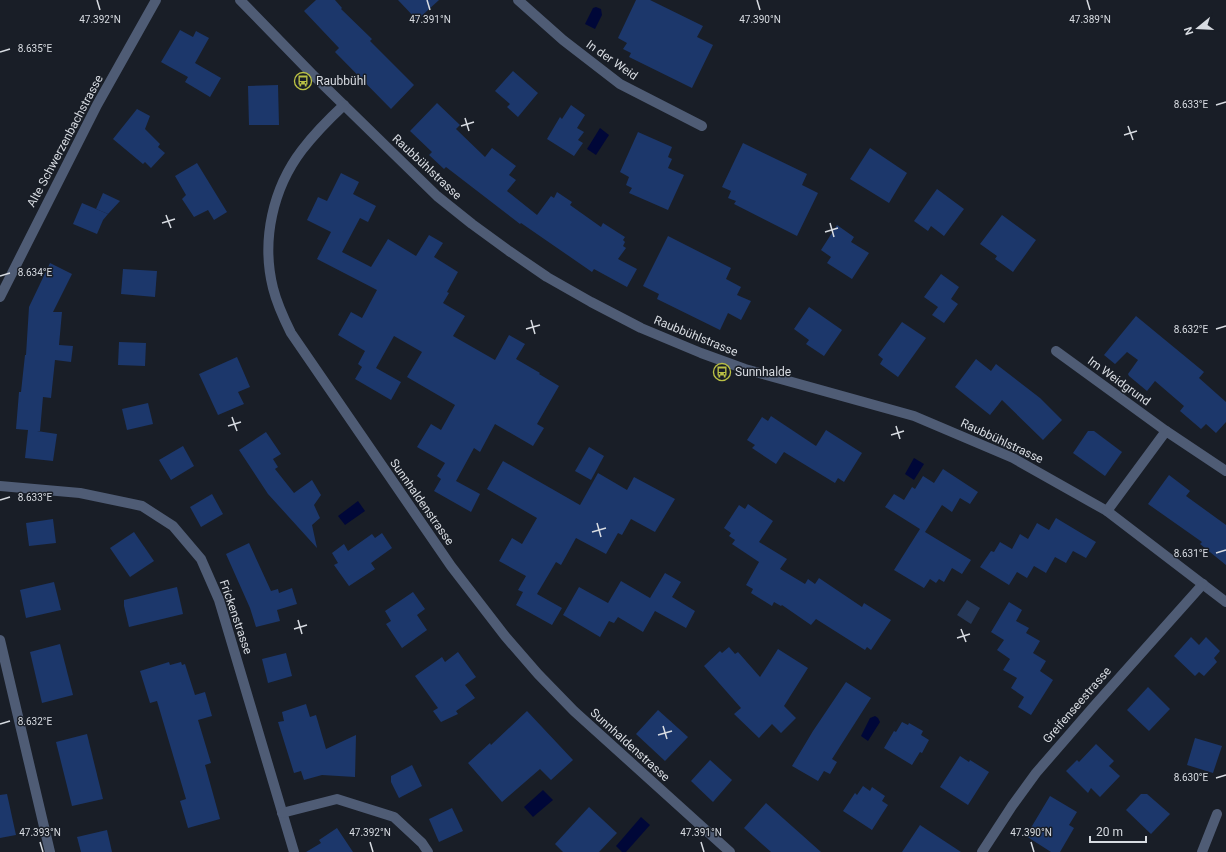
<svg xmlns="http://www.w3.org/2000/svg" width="1226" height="852" font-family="Roboto,sans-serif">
	<rect width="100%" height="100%" fill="#191e27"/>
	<path fill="#263858" d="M967,600l13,8 -9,16 -14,-9z"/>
	<g fill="#000738">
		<path d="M596,7l5,2 1,6 -7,14 -10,-5 8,-16z"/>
		<path d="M600,128l9,7 -13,20 -9,-6z"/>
		<path d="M914,458l10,6 -10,16 -9,-6z"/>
		<path d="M358,501l7,10 -20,14 -7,-9z"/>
		<path d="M875,716l3,2 2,4 -12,19 -7,-5 9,-18z"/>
		<path d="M543,790l10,10 -20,17 -9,-10z"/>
		<path d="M641,817l9,8 -24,27h-4l-6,-6z"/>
	</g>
	<g fill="#1c376b">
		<path d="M316,0h19l7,8 -1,1 31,30 -2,2 44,44 -23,24 -56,-57 4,-4 -35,-37z"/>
		<path d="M398,0h41l-22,20z"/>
		<path d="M636,0h14l53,26 -6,11 16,8 -21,43 -63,-31 2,-4 -8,-4 4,-6 -9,-5z"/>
		<path d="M180,30l13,7 3,-6 13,7 -14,25 26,15 -11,19 -25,-15 3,-5 -27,-15z"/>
		<path d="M513,71l25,22 -20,24 -11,-10 3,-3 -15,-13z"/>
		<path d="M278,85l1,40h-30l-1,-39z"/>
		<path d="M437,103l23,22 -4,4 29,28 7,-9 24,18 -7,9 7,5 -9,11 30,24 14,-19 3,2 3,-6 15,10 -2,3 31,22 2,-4 22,14 -2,3 2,2 -2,4 3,2 -8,11 19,10 -10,18 -33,-18 -2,3 -71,-49 -1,1 -74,-57 -2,2 -15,-14 3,-3 -22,-21z"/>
		<path d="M571,105l14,10 -8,13 7,4 -6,8 5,3 -9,13 -27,-17 13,-22 2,2z"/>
		<path d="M137,109l13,7 -5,13 15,15 -2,3 7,6 -14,15 -6,-6 -2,2 -30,-25z"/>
		<path d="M638,132l34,15 -4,10 4,2 -4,9 16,7 -16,35 -39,-17 3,-5 -6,-3 3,-8 -9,-5z"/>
		<path d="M743,143l64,31 -5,11 16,8 -21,43 -63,-32 2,-3 -8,-3 3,-7 -9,-4z"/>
		<path d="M870,148l37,25 -18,30 -39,-24z"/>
		<path d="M197,163l30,49 -13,8 -6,-10 -14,7 -12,-18 4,-4 -11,-19z"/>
		<path d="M341,173l18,9 -6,12 23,12 -8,16 -8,-4 -18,34 29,15 17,-28 28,17 13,-21 14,8 -9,14 24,15 -11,20 2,1 -6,10 22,13 -12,20 42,24 14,-25 16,9 -9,15 24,14 -1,1 20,12 -22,38 7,4 -11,18 -38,-22 -15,28 -6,-4 -18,33 24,13 -9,18 -37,-21 7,-12 -4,-3 8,-13 -28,-16 14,-23 10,6 14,-25 -48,-28 15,-25 -28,-16 -18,32 25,14 -10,18 -36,-21 7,-12 -4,-3 7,-13 -27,-16 13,-23 11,6 15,-28 -60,-31 14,-27 -24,-12 11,-23 9,4z"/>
		<path d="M937,189l27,20 -20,27 -13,-10 -3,5 -14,-10z"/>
		<path d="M103,193l17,8 -12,13 -12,-5z"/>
		<path d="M82,203l26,11 -5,6 -6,14 -24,-10z"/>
		<path d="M1002,215l34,25 -23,32 -18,-13 2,-3 -17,-12z"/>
		<path d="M837,225l17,12 -3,5 18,11 -17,26 -25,-16 4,-6 -10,-7z"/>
		<path d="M668,236l63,32 -5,11 15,8 -4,8 14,6 -10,19 -13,-7 -8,17 -63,-31 2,-5 -16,-8z"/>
		<path d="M50,263l22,11 -19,38h9l-3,33 14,1 -2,16 -16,-2 -4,38 -8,-1 -3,34h-3l20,3 -4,27 -28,-3 3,-28 -12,-1 3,-37h2l4,-37h1l3,-48z"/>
		<path d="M123,269l34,2 -2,26 -34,-3z"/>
		<path d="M941,274l18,13 -8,12 7,5 -14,19 -12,-8 6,-8 -14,-10z"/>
		<path d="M809,307l33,23 -18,26 -18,-12 3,-4 -15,-11z"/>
		<path d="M1136,316l68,56 -5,6 27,24v20l-10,11 -10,-9 -5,5 -21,-18 4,-5 -29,-25 -8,10 -18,-15 -1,-2 10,-14 -11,-8 -12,12 -11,-9z"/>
		<path d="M902,322l24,16 -28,39 -18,-13 3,-5 -5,-4z"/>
		<path d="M119,342l27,1 -1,23 -27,-1z"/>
		<path d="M237,357l13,30 -12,5 6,12 -26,11 -19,-41z"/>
		<path d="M976,359l15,12 5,-7 44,34 22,22 -19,20 -41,-40 -12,15 -35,-28z"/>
		<path d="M148,403l5,21 -26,6 -5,-21z"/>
		<path d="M771,416l45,30 10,-16 36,23 -18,29 -6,-4 -3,5 -51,-31 -8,12 -24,-16 3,-3 -8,-5 15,-23 6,4z"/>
		<path d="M1088,431h6l28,21 -17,24 -32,-23z"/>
		<path d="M266,432l15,22 -8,5 5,8 -3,2 19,24 18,-13 9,15 -7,10 6,13 -8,7 5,23 -49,-54 -29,-44z"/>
		<path d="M183,446l11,20 -23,14 -12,-20z"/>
		<path d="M589,447l15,9 -13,24 -16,-9z"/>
		<path d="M503,461l77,44 18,-32 29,17 7,-13 41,22 -20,33 -24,-13 -9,16 -4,-2 -12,21 -30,-16 -15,27 -5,-3 -19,32 25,14 -10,17 -36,-20 7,-13 -5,-2 8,-14 -27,-15 13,-23 10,6 15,-26 -50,-29z"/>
		<path d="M943,469l35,23 -8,12 -10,-6 -8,14 -10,-7 -17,27 46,28 -9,14 -10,-6 -8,14 -5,-3 -3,4 -6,-4 -6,9 -30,-18 26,-41 -35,-22 9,-13 10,6 8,-13 3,2 8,-13 11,7z"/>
		<path d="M1169,475l21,16 -4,5 40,29v40l-26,-21 2,-2 -54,-38z"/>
		<path d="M212,494l11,20 -22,13 -11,-20z"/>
		<path d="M748,504l25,17 -14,21 28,17 -7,10 25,15 3,-5 7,5 4,-6 43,29 2,-4 27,17 -20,30 -4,-3 -2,3 -49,-31 -5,6 -29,-20 -1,1 -7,-4 -2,4 -21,-13 2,-4 -7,-4 13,-23 -27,-18 3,-4 -6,-4 2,-3 -7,-5 15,-23 6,4z"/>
		<path d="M1056,518l40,24 -10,16 -13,-7 -7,12 -11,-6 -9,16 -12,-7 -7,12 -10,-6 -8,13 -29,-18 11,-16 3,1 6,-10 12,7 8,-15 8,5 9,-16 12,7z"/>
		<path d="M53,519l3,24 -27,3 -3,-23z"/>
		<path d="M134,532l20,29 -24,16 -20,-29z"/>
		<path d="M382,533l10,15 -21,15 4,6 -26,17 -15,-21 4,-2 -6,-10 12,-9 4,7 24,-17 3,4z"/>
		<path d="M249,543l22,48 7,-2 1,4 13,-5 5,16 -20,6 3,11 -24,6 -6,-19 -24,-54z"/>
		<path d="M665,573l16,9 -9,15 23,14 -9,17 -31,-17 -12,21 -25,-15 -4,6 -5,-2 -9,16 -37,-22 16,-28 29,16 13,-22 29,17z"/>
		<path d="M54,582l7,28 -35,8 -6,-28z"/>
		<path d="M177,587l6,27 -54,13 -5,-21v-6z"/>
		<path d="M413,592l12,17 -8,6 10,15 -25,18 -16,-24 5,-3 -6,-10z"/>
		<path d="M1009,602l13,8 -6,11 13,7 -3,5 14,8 -7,12 13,8 -6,10 13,9 -22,35 -13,-8 6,-10 -13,-9 6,-10 -14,-8 7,-11 -13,-9 7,-10 -13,-8z"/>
		<path d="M1191,637l8,8 7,-8 14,14 -6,7 3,4 -13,14 -5,-4 -4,4 -21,-20z"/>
		<path d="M60,644l13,51 -31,8 -12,-51z"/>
		<path d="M729,647l6,7 3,-2 22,25 18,-28 30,19 -24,38 12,12 -15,15 -9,-9 -13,14 -25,-24 7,-6 -37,-42 16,-15 2,2z"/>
		<path d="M458,652l18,25 -11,8 10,13 -19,13 2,3 -17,8 -8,-11 5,-3 -23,-32 27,-19 3,5z"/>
		<path d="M286,653l6,23 -24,7 -6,-24z"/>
		<path d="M169,662l1,3 11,-3 1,3 3,-1 10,31 10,-3 7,24 -14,4 13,43 -6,2 15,54 -32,9 -8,-27 6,-2 -29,-98 -7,2 -10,-32z"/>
		<path d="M846,682l25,16 -39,61 5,3 -7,12 -6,-3 -6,10 -26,-15 21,-35z"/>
		<path d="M1148,687l22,22 -21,22 -22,-21z"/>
		<path d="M306,704l4,13 6,-2 10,34 30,-14 -1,42 -33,-2 -18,5 -3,-9 -7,2 -16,-51 6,-1 -2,-9z"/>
		<path d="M658,710l30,27 -23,24 -29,-27z"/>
		<path d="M527,711l46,49 -22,20 -11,-11 -38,33 -34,-39 22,-20 1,2z"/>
		<path d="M902,722l6,3 1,-2 14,8 -2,4 8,5 -7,13 -2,-1 -8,13 -28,-17 10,-17 2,1z"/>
		<path d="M87,734l16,65 -31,7 -16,-64z"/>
		<path d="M1195,738l27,8 -9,27 -26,-8z"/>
		<path d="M1096,744l18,17 -5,5 11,10 -20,21 -9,-9 -3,5 -22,-22 11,-11 2,2z"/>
		<path d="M960,756l9,6 1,-2 19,12 -21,33 -28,-18z"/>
		<path d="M710,760l22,20 -19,22 -22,-21z"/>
		<path d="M412,765l10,21 -23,12 -8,-16v-6z"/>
		<path d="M863,786l7,5 2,-4 13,9 -3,5 6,4 -16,25 -29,-19 12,-18 2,2z"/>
		<path d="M7,794l9,41 -16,3v-43z"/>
		<path d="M1141,794h6l23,20 -19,20 -25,-24z"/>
		<path d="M1050,796l27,16 -8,13 5,3 -14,24h-9l-25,-16z"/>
		<path d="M766,803l55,49h-50l-27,-24z"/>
		<path d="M589,807l28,26 -18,19h-36l-8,-8z"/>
		<path d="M452,808l11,23 -24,11 -10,-23z"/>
		<path d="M920,825l41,27h-59z"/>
		<path d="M337,828l16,24h-47l15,-9 -2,-3z"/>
		<path d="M107,830l5,22h-31l-4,-15z"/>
	</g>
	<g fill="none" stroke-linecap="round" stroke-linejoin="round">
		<g stroke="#4f5c75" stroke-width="10">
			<path d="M240,0l72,74 125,122 35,28 37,27 38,26 44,25 50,26 60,25 44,16 169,47 99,42 94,53 119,91"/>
			<path d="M518,0l45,40 57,44 82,42"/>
			<path d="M344,105c-15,14 -29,28 -42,45 -29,38 -41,90 -29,138 4,16 11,31 18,45l160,233 54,70 33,38 36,37 156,141"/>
			<path d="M0,297l97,-192 59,-105"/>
			<path d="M1056,351l110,80"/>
			<path d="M0,486l80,7 62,13 31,20 28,33 18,41 75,252"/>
			<path d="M1107,511l59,-80 60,40"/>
			<path d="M0,640l50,212"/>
			<path d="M282,813l55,-14 57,18 28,26 6,9"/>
			<path d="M982,852l30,-46 24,-33 59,-68 108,-121"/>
			<path d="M1202,852l15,-38"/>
		</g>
	</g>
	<path fill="none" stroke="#d7dbe1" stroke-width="1.5" d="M97,0l3,10M427,0l3,10M757,0l3,10M1087,0l3,10M0,52l10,-3M1216,105l10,-3M465,118l4,13M461,126l13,-4M1128,126l5,14M1124,135l13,-4M166,215l5,13M162,223l13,-4M830,223l4,14M825,232l13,-4M0,276l10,-3M531,320l4,14M526,329l14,-4M1216,329l10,-3M232,417l5,14M228,426l13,-4M896,426l4,13M891,435l13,-4M0,500l10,-3M597,523l4,14M592,532l14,-4M1216,553l10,-3M298,620l4,14M294,629l13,-4M961,629l5,13M957,638l13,-4M0,724l10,-3M663,726l4,13M658,735l14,-4M1216,778l10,-3M40,842l3,10M370,842l3,10M701,842l3,10M1031,842l3,10"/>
	<defs>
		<g id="bus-ring" transform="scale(0.9)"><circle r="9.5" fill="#191e27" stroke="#bac045" stroke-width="1.5"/><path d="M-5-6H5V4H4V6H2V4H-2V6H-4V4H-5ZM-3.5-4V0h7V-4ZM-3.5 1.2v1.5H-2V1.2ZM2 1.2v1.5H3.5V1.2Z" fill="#bac045"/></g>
	</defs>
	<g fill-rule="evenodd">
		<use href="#bus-ring" x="303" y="81"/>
		<use href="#bus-ring" x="722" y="372"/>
	</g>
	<g text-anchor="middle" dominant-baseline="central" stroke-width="3" stroke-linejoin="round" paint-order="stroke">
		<g font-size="12" fill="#d7dbe1" stroke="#191e27">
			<text transform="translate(612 60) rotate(35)">In der Weid</text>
			<text transform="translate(65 141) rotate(-62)">Alte Schwerzenbachstrasse</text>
			<text transform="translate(427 167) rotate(43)">Raubbühlstrasse</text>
			<text transform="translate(696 336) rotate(22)">Raubbühlstrasse</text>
			<text transform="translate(1119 381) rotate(36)">Im Weidgrund</text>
			<text transform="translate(1002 441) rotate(25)">Raubbühlstrasse</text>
			<text transform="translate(422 502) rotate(55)">Sunnhaldenstrasse</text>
			<text transform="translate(236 617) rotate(71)">Frickenstrasse</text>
			<text transform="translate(1077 705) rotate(-49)">Greifenseestrasse</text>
			<text transform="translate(630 745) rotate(42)">Sunnhaldenstrasse</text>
		</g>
		<g font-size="12" fill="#d7dbe1" stroke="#191e27" text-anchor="start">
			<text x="316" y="81">Raubbühl</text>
			<text x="735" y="372">Sunnhalde</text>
		</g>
	</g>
	<g font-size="10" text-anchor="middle" fill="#d7dbe1" stroke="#191e27" stroke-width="3" stroke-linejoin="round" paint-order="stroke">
		<text x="100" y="23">47.392°N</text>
		<text x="430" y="23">47.391°N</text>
		<text x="760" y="23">47.390°N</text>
		<text x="1090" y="23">47.389°N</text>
		<text x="35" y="52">8.635°E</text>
		<text x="1191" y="108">8.633°E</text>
		<text x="35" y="276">8.634°E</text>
		<text x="1191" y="333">8.632°E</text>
		<text x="35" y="501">8.633°E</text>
		<text x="1191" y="557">8.631°E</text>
		<text x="35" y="725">8.632°E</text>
		<text x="1191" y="781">8.630°E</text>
		<text x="40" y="836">47.393°N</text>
		<text x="370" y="836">47.392°N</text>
		<text x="701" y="836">47.391°N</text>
		<text x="1031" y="836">47.390°N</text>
	</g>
	<g transform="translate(1198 28) rotate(252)" stroke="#191e27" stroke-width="3" paint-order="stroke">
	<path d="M0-3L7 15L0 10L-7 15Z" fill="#d7dbe1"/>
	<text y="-6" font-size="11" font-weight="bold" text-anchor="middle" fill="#d7dbe1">N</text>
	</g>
	<path d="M1090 836v6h56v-6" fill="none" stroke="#d7dbe1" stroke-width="2"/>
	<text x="1096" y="836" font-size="12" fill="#d7dbe1" stroke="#191e27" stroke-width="3" paint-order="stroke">20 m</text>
</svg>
